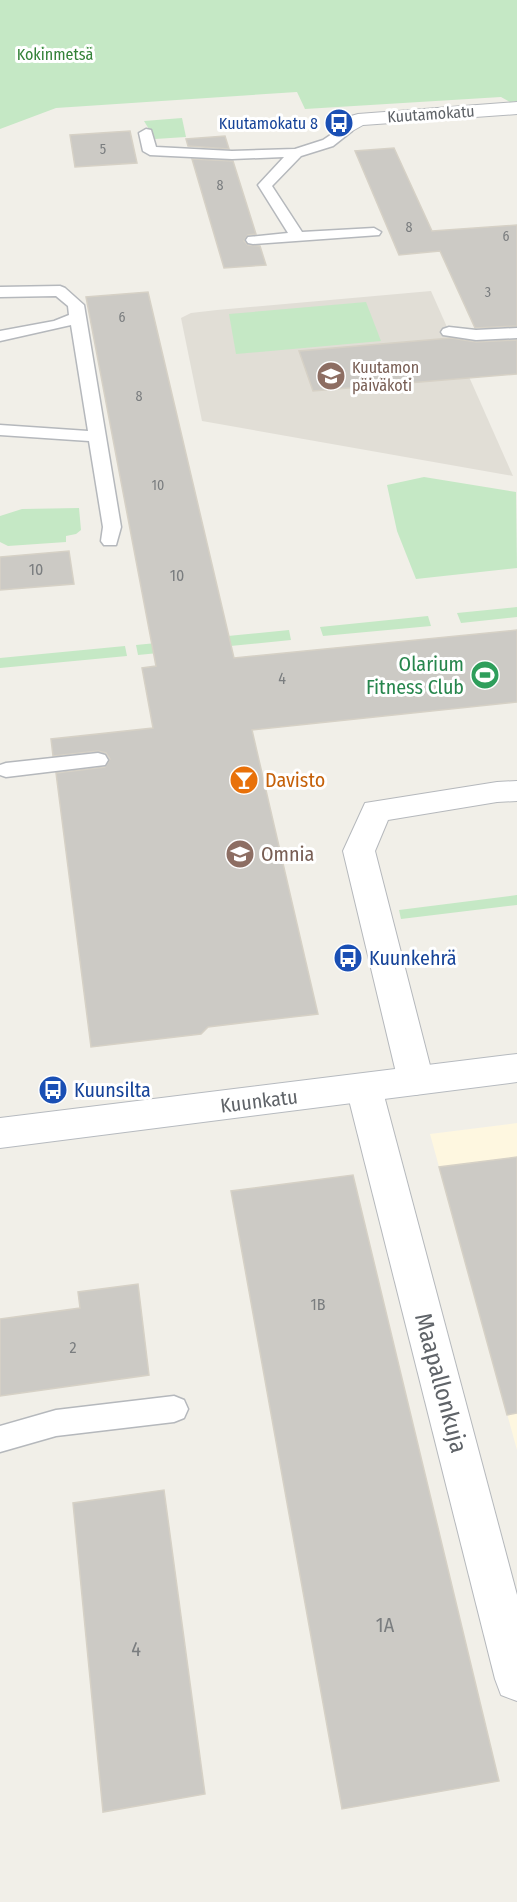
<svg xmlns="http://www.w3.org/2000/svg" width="517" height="1902" font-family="'Fira Sans Condensed',sans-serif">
	<rect width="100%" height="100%" fill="#f1efe8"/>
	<path fill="#fef7e0" d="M517,1123v327l-87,-316z"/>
	<path fill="#e1ded6" d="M431,291l82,185 -311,-55 -21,-103 10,-5 26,-3z"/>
	<g fill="#c5e8c5">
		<path d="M0,0h517v101l-7,1 -9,-5 -196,12 -8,-17 -241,16 -56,21z"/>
		<path d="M182,118l4,19 -31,2 -11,-18z"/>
		<path d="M366,302l15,39 -145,13 -7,-40z"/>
		<path d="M424,477l92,15 1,76 -101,11 -19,-48 -10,-46z"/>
		<path d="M79,508l2,22 -5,4 -10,2v6l-58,4 -8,-4v-26l22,-7z"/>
		<path d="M517,607v10l-56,6 -4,-10z"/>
		<path d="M428,616l3,10 -108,10 -3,-9z"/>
		<path d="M289,630l2,10 -153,15 -2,-10z"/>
		<path d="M125,646l2,10 -127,12v-10z"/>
		<path d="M517,895v10l-116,14 -2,-9z"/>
	</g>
	<g fill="#cccac5" stroke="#d6d1c6" stroke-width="1.5">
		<path d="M130,131l7,32 -62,4 -5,-32z"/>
		<path d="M225,136l4,13 -41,-3 -2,-7z"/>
		<path d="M394,148l38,83 85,-6v101l-42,2 -35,-77 -41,4 -44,-104z"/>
		<path d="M192,159l41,2 23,73 -8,1 -4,6 4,4 12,1 6,19 -42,3z"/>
		<path d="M148,292l86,366 283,-28v72l-265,28 66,284 -110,13 -7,7 -110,13 -35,-274 49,-6 5,-8 -4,-6 -8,-2 -45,5 -2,-17 102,-11 -11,-60 14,-2 -70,-369z"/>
		<path d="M451,338l25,4 41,-2v34l-204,17 -14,-40z"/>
		<path d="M69,551l5,33 -74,6v-33z"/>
		<path d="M517,1157v256l-10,2 -68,-248z"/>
		<path d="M353,1175l146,606 -157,28 -111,-618z"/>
		<path d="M138,1284l11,91 -149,21v-77l80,-11 -2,-16z"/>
		<path d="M164,1490l41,304 -102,18 -30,-309z"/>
	</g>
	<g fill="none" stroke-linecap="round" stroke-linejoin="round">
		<g stroke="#b5b8bc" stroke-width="3">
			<g id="lane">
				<path d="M347,124l5,1 2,3 -2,3 -19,15 -32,10 -29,30 30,46 72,-4 7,4 -2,3 -126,9 -5,-1 -2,-3 2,-3 40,-4 -30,-48 26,-28 -52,2 -82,-4 -7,-4 -4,-18 7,-4 5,1 5,17 76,4 63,-2 28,-9z"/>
				<path d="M60,286l5,2 19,17 37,222 -5,18h-12l-3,-4 2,-14 -14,-86 -89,-6v-10l88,6 -17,-106 -71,16v-10l54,-10 15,-6 -1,-9 -12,-10 -56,1v-10z"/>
				<path d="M449,327l27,3 41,-2v10l-41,2 -33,-5 -2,-3 2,-3z"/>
				<path d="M98,753l7,2 3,5 -3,5 -99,12 -6,-2v-10l6,-2z"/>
				<path d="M174,1396l10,4 4,9 -4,9 -10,4 -118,14 -56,16v-26l56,-16z"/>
			</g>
		</g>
		<g stroke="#b5b8bc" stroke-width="2">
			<g id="street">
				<path d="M517,102v12l-154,11 -16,9 -7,-2 -3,-4 14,-12 7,-2z"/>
				<path d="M517,781v20l-20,1 -109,18 -13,31 59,230 -6,10 -12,4 -12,-4 -6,-10 -55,-230 22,-48 132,-21z"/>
				<path d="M364,1074l12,4 6,10 135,507v106l-16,-6 -6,-16 -149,-591 6,-10z"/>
			</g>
		</g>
		<g stroke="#b6babf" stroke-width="2">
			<path id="secondary" d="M517,1054v28l-517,66v-30z"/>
		</g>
		<use href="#lane" fill="#fff" fill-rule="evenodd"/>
		<use href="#street" fill="#fff" fill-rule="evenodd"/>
		<use href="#secondary" fill="#fff" fill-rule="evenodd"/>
	</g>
	<defs>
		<g id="bus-disc" transform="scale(1.5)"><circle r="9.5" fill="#1a4fb4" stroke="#fff"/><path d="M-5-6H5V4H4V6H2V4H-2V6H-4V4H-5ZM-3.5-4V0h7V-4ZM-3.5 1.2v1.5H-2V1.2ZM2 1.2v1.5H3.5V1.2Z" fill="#fff"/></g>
		<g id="school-disc" transform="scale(1.5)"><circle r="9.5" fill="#8d6e63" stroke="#fff"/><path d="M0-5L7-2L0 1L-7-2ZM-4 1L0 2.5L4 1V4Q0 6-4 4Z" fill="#fff"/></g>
		<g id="stadium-disc" transform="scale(1.5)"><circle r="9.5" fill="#2e9e5b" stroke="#fff"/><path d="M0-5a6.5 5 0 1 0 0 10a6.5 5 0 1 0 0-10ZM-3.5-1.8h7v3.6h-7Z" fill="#fff"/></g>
		<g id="bar-disc" transform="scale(1.5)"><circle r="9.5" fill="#e8710a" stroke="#fff"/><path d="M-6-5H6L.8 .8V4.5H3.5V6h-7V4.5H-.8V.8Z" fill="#fff"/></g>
	</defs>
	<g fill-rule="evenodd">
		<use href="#bus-disc" x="339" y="123"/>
		<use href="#school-disc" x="331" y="376"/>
		<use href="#stadium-disc" x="485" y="675"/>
		<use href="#bar-disc" x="244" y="780"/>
		<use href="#school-disc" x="240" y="854"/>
		<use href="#bus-disc" x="348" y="958"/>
		<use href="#bus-disc" x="53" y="1090"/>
	</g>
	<g text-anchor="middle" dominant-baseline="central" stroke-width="6" stroke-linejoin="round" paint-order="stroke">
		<g font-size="14" fill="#7a7d7f">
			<text x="103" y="149">5</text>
			<text x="220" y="185">8</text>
			<text x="409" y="227">8</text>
			<text x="506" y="236">6</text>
			<text x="488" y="292">3</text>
			<text x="122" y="317">6</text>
			<text x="139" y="396">8</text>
			<text x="158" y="485">10</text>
		</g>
		<g font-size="16" fill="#348238" stroke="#fff">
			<text x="55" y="54">Kokinmetsä</text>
		</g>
		<g font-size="16" fill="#5f6368" stroke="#fff">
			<text transform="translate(431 114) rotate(-4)">Kuutamokatu</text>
		</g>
		<g font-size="16" fill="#164399" stroke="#fff" text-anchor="end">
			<text x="318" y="123">Kuutamokatu 8</text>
		</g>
		<g font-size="16" fill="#785e54" stroke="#fff" text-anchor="start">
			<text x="352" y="367">Kuutamon<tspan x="352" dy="18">päiväkoti</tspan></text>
		</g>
		<g font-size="16" fill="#7a7d7f">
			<text x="36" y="569">10</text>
			<text x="177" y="575">10</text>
			<text x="282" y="678">4</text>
			<text x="318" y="1304">1B</text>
			<text x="73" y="1347">2</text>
		</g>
		<g font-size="20" fill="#27864d" stroke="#fff" text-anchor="end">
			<text x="464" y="664">Olarium<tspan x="464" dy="23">Fitness Club</tspan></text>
		</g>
		<g font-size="20" fill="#c56008" stroke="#fff" text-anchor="start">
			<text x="265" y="780">Davisto</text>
		</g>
		<g font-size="20" fill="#785e54" stroke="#fff" text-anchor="start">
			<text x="261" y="854">Omnia</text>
		</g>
		<g font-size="20" fill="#164399" stroke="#fff" text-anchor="start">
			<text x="369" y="958">Kuunkehrä</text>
			<text x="74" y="1090">Kuunsilta</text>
		</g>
		<g font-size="20" fill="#5f6368" stroke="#fff">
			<text transform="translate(259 1101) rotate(-7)">Kuunkatu</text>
		</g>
		<g font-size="20" fill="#7a7d7f">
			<text x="385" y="1625">1A</text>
			<text x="136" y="1649">4</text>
		</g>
		<g font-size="24" fill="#5f6368" stroke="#fff">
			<text transform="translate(441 1383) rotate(75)">Maapallonkuja</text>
		</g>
	</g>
</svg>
